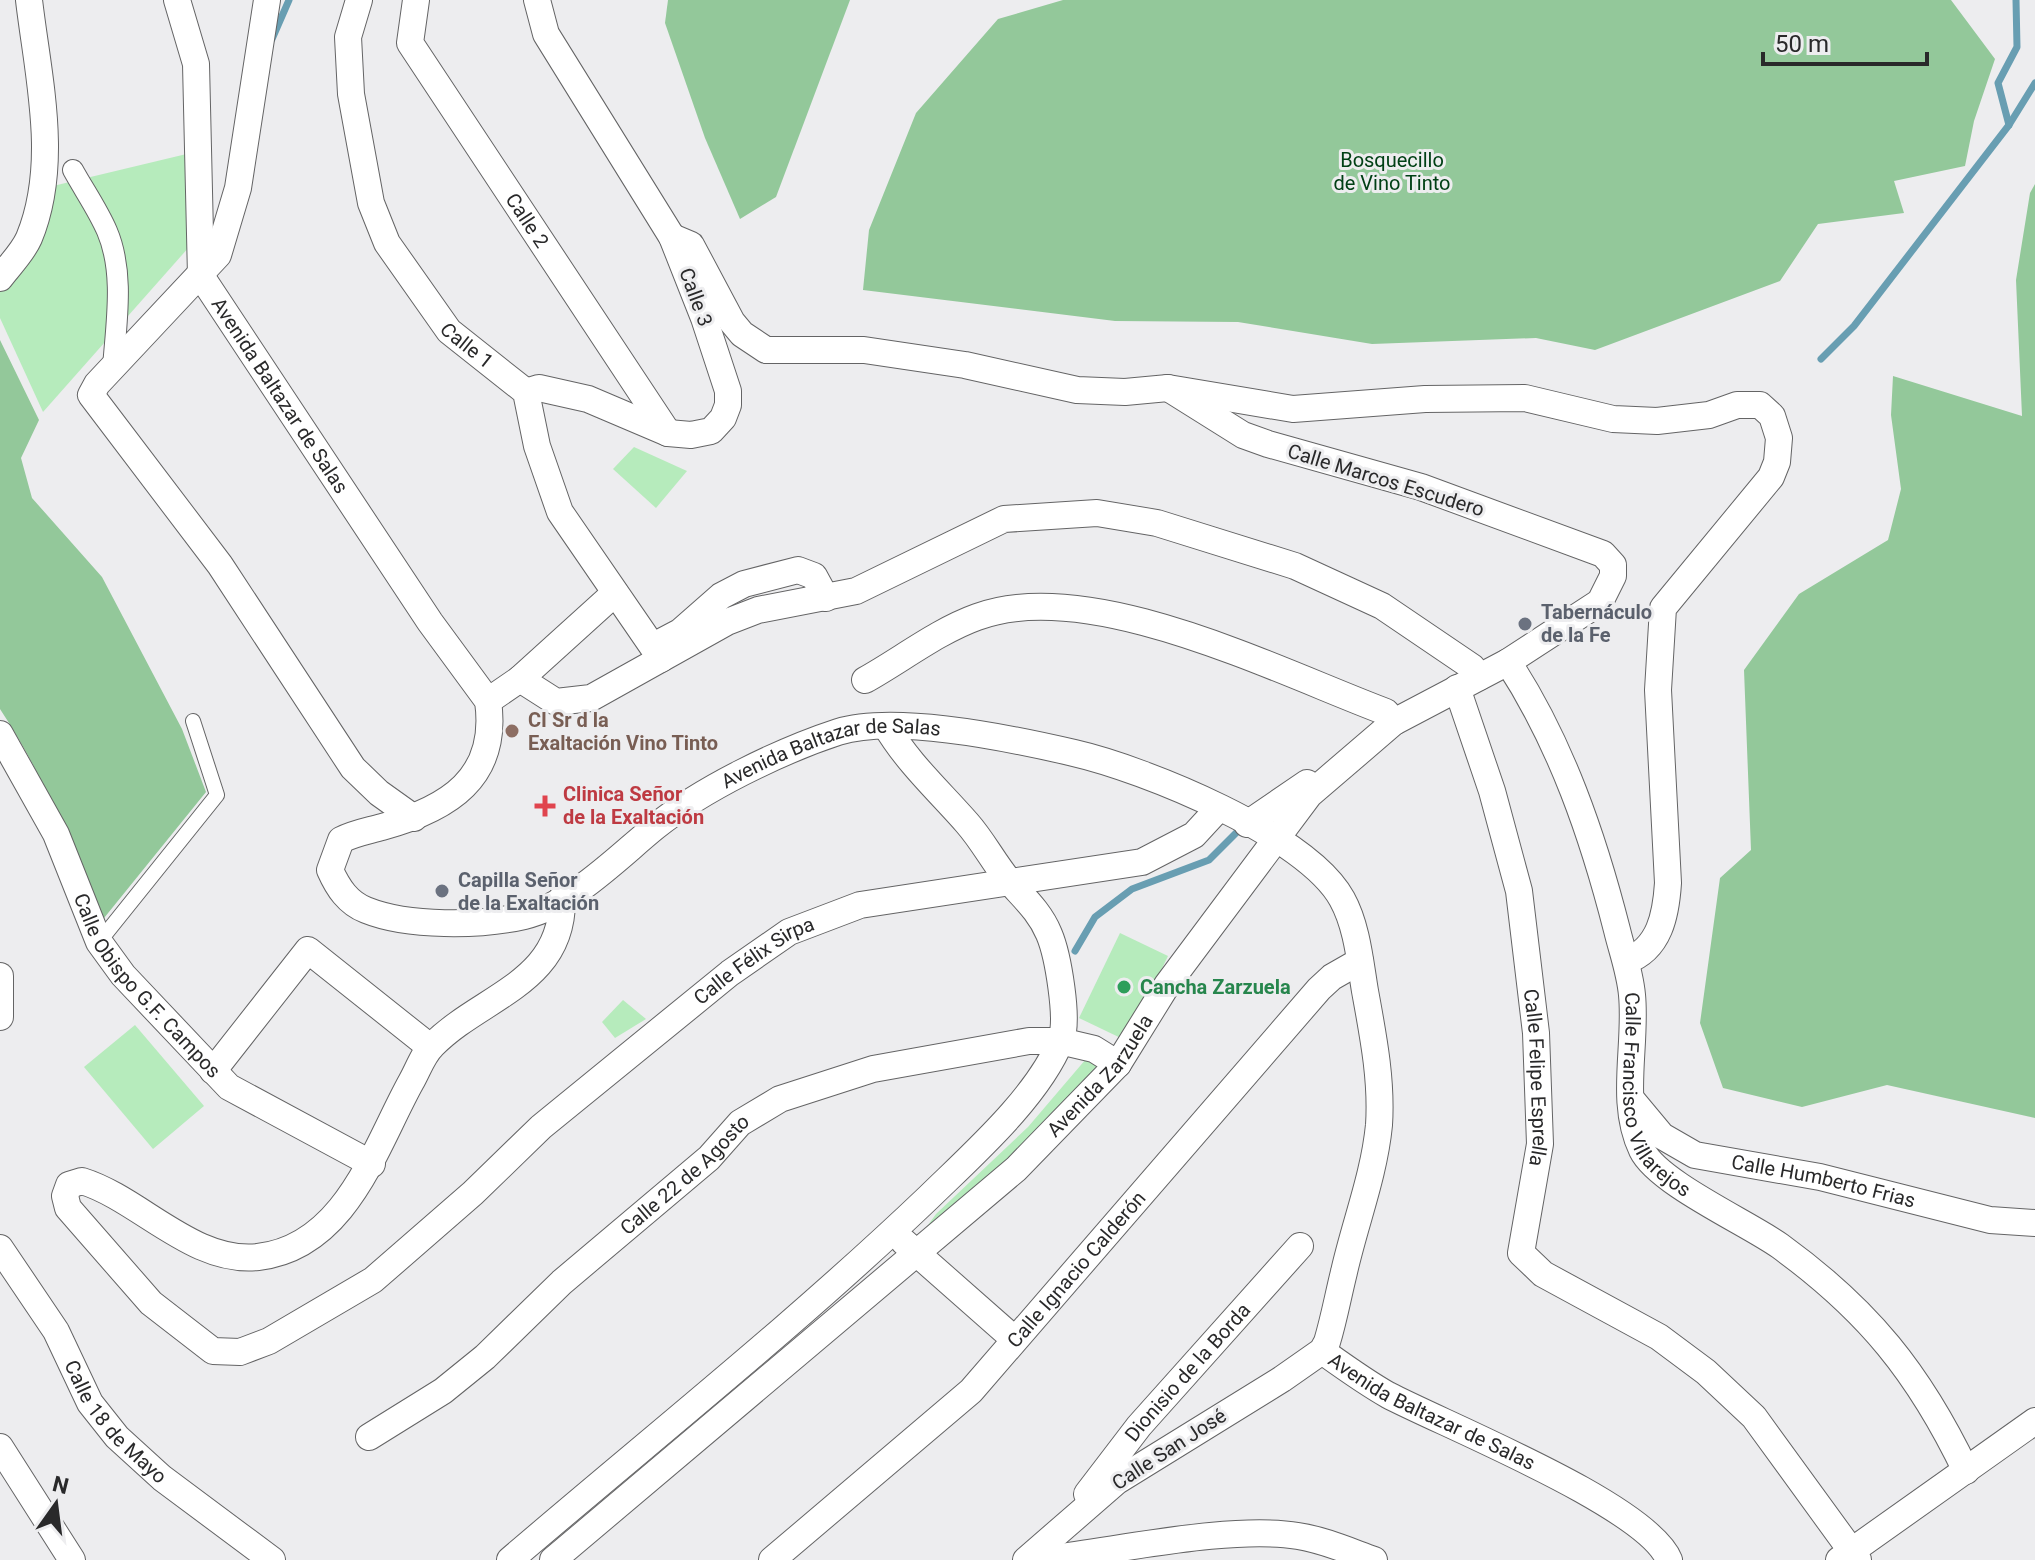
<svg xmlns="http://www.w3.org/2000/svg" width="2035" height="1560" font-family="Roboto,sans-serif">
	<rect width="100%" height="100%" fill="#ededef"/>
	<g fill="#b6ebbc">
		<path d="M199,151l6,78 -162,183 -43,-94v-29l53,-103z"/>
		<path d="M634,447l53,24 -31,37 -43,-39z"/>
		<path d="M1120,933l48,23 -41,85 -48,-23z"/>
		<path d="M623,1000l23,19 -31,19 -13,-16z"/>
		<path d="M135,1025l69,81 -51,43 -69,-82z"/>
		<path d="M1086,1059l18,11 -18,29 -160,129 10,-14 92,-87z"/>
	</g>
	<g fill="#93c89a">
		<path d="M668,0h182l-74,197 -36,22 -35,-81 -40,-115z"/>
		<path d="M1063,0h888l44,59 -21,62 -9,45 -71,15 10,32 -86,11 -38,57 -185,69 -59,-12 -164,6 -134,-22 -123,-1 -252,-31 6,-60 47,-117 82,-94z"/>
		<path d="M2035,184v934l-148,-33 -85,22 -79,-19 -23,-65 20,-145 31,-28 -7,-180 55,-76 89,-54 13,-51 -10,-74 2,-39 129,40 -6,-136 14,-87z"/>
		<path d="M0,340l39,80 -18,38 11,40 70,79 80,152 24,63 -106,131c-26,-75 -56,-147 -100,-214z"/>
	</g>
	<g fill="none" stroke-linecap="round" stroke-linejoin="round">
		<g stroke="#689eb2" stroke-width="7">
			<path d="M272,39l17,-39"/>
			<path d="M2009,125l-11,-42 19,-36 -1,-47"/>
			<path d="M1821,359l33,-33 155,-201 26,-42"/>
			<path d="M1075,951l20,-34 37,-28 77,-29 29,-29"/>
		</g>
		<g stroke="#646465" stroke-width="16">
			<path id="service" d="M99,942l118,-147 -24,-74"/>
		</g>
		<g stroke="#646465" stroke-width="22">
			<path id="pedestrian" d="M73,170c11,20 25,40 34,61 18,42 9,93 6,137"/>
		</g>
		<g stroke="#646465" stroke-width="28">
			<g id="minor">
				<path id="s1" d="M177,0l19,64 5,212 229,346 58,79c11,77 -40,108 -106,126 -14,4 -27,6 -41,13l-11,30c8,18 18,33 36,40 42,17 115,16 158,6 48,-11 94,-59 131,-89 47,-38 125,-76 183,-95 57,-18 176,7 236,21 70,16 233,82 268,146 15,27 18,62 23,92 8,44 17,89 14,134 -5,51 -24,98 -35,147 -6,24 -10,47 -17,70l-5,9 -40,28 -165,102 -91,79"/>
				<path d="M267,0l-29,188 -20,67 -121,129 -6,11 129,170 133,203 26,25 35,25"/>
				<path id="s2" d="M359,0l-11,37 3,57 20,109 16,40 62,88 77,61 11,54 23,66 101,147"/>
				<path id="s3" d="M416,0l-6,43 258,390"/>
				<path d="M672,237l19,8 41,77 10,12 24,16h98l101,15 112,25 48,2 43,-4 125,21 132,-10 100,-1 88,21 44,2 52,-6 28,-10h23l12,11 7,22 -2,24 -6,15 -108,131 -5,82 10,193c-2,31 -8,66 -42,78"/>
				<path d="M0,278c9,-12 23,-26 29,-40 31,-75 9,-161 0,-238"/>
				<path d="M526,392l13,-4 49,11 80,34 23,2 20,-4 12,-13 5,-13v-14l-24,-73 -32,-81 -126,-203 -9,-34"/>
				<path d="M661,642l19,-10 41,-36 23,-12 54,-14 16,6 12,22"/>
				<path id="s4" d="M1508,662c53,81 85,174 109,268 5,21 13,42 15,65 5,50 -13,108 10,155 16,33 106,73 138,96 88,64 139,127 186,225"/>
				<path d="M520,679l36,23 35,-4 136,-76 31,-12 98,-19 148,-72 93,-6 60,10 138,43 87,40 90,61 7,10"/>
				<path d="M865,680c36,-20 73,-49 112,-63 112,-42 302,55 409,95l8,10"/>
				<path id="s5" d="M1457,688l35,103 27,100 17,142 4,111 -19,109 22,21 116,63 47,35 48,45 104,143"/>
				<path d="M488,701l32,-22 95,-86"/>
				<path id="s6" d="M0,734l56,100 43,108 24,33 106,112 143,77"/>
				<path d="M1247,824l60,-41"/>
				<path id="s7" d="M562,898c2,85 -81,98 -129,147 -10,9 -15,25 -22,37 -36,65 -65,165 -153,175 -65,7 -118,-58 -176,-76l-13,4 -4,11 3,12 83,95 62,48 27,1 29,-11 104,-61 100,-87 68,-66 189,-154 59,-41 71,-27 282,-43 52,-27 24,-26"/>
				<path d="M0,976v41"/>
				<path d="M213,1071l95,-121 122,97"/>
				<path id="s8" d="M1632,1100l30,36 33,19 125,22 170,43 45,3"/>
				<path d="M904,1242l110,97"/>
				<path id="s9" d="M0,1248l56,83 34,72 27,34 45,41 110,82"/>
				<path id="s10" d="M1322,1351c21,15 43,31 66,44 57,30 260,111 281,165"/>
				<path id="s11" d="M369,1437l74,-46 42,-34 77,-75 147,-124 31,-35 40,-24 93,-30 156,-28h31l34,8 24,15"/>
				<path d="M0,1447l72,113"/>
				<path id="s12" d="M1087,1494l52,-68 161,-180"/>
				<path d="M1033,1555l19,3c68,-8 180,-33 246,-22 26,4 51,15 76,24"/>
				<path d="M510,1560c140,-120 285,-235 419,-363 44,-43 109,-100 132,-157 8,-20 -3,-85 -12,-106 -9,-22 -25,-36 -40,-53 -15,-18 -26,-40 -42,-58 -29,-33 -59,-60 -81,-97"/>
				<path id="s13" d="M553,1560l463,-391 102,-105 49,-79 142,-190 85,-73 114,-60 92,-60 13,-26v-11l-10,-11 -182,-67 -153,-43 -25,-9 -75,-47"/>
				<path id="s14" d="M772,1560l199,-169 348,-402 13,-12 28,-16"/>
				<path d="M1839,1560l196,-139"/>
			</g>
		</g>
		<use href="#service" stroke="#fff" stroke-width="14"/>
		<use href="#pedestrian" stroke="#fff" stroke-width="20"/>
		<use href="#minor" stroke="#fff" stroke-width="26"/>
	</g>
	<g fill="#6b7280" stroke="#ededef" stroke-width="3">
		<circle cx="1525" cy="624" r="8"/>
		<circle cx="442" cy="891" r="8"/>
	</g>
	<circle fill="#8d6e63" stroke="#ededef" stroke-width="3" cx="512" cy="731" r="8"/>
	<path fill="#e0444e" stroke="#ededef" stroke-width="3" d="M541 794h8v8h8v8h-8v8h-8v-8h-8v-8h8z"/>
	<circle fill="#2e9e5b" stroke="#ededef" stroke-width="3" cx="1124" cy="987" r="8"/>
	<g text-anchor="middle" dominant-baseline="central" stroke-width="6" stroke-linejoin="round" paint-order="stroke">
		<g font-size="20" fill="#004015" stroke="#ededef">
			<text x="1392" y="160">Bosquecillo<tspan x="1392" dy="23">de Vino Tinto</tspan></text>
		</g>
		<g font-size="20" fill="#29292a" stroke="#ededef">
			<text stroke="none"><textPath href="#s3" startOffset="256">Calle 2</textPath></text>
			<text transform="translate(696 297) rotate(70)">Calle 3</text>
			<text stroke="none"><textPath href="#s2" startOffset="380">Calle 1</textPath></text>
			<text stroke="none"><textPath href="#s1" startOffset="422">Avenida Baltazar de Salas</textPath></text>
			<text transform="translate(1386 480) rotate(17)">Calle Marcos Escudero</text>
			<text stroke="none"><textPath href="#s1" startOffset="1622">Avenida Baltazar de Salas</textPath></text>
			<text stroke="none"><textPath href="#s7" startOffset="1606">Calle Félix Sirpa</textPath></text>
			<text stroke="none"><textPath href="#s6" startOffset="294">Calle Obispo G.F. Campos</textPath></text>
			<text stroke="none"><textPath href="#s13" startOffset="732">Avenida Zarzuela</textPath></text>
			<text stroke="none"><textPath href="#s5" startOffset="400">Calle Felipe Esprella</textPath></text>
			<text stroke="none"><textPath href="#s4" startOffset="466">Calle Francisco Villarejos</textPath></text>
			<text stroke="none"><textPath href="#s11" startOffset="412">Calle 22 de Agosto</textPath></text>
			<text stroke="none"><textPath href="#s8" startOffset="216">Calle Humberto Frias</textPath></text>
			<text stroke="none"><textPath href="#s14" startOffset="422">Calle Ignacio Calderón</textPath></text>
			<text stroke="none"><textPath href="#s12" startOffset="158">Dionisio de la Borda</textPath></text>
			<text stroke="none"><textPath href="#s10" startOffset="126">Avenida Baltazar de Salas</textPath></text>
			<text stroke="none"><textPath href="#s9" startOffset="210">Calle 18 de Mayo</textPath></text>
			<text transform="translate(1169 1449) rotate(-33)">Calle San José</text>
		</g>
		<g font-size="20" font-weight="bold" fill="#5b616d" stroke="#ededef" text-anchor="start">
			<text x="1541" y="612">Tabernáculo<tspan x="1541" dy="23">de la Fe</tspan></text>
			<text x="458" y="880">Capilla Señor<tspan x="458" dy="23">de la Exaltación</tspan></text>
		</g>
		<g font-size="20" font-weight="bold" fill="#785e54" stroke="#ededef" text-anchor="start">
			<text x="528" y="720">CI Sr d la<tspan x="528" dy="23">Exaltación Vino Tinto</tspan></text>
		</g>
		<g font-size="20" font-weight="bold" fill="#be3a42" stroke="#ededef" text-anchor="start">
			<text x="563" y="794">Clinica Señor<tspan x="563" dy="23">de la Exaltación</tspan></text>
		</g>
		<g font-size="20" font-weight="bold" fill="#27864d" stroke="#ededef" text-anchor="start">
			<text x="1140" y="987">Cancha Zarzuela</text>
		</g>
	</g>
	<g transform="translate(56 1504) rotate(14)" stroke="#ededef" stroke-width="6" paint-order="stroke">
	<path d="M0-6L14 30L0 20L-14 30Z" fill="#29292a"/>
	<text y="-12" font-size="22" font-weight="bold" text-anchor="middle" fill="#29292a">N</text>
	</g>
	<path d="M1763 52v12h164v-12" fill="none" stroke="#29292a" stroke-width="4"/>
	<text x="1775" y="52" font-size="24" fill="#29292a" stroke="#ededef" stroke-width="6" paint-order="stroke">50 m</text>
</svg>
